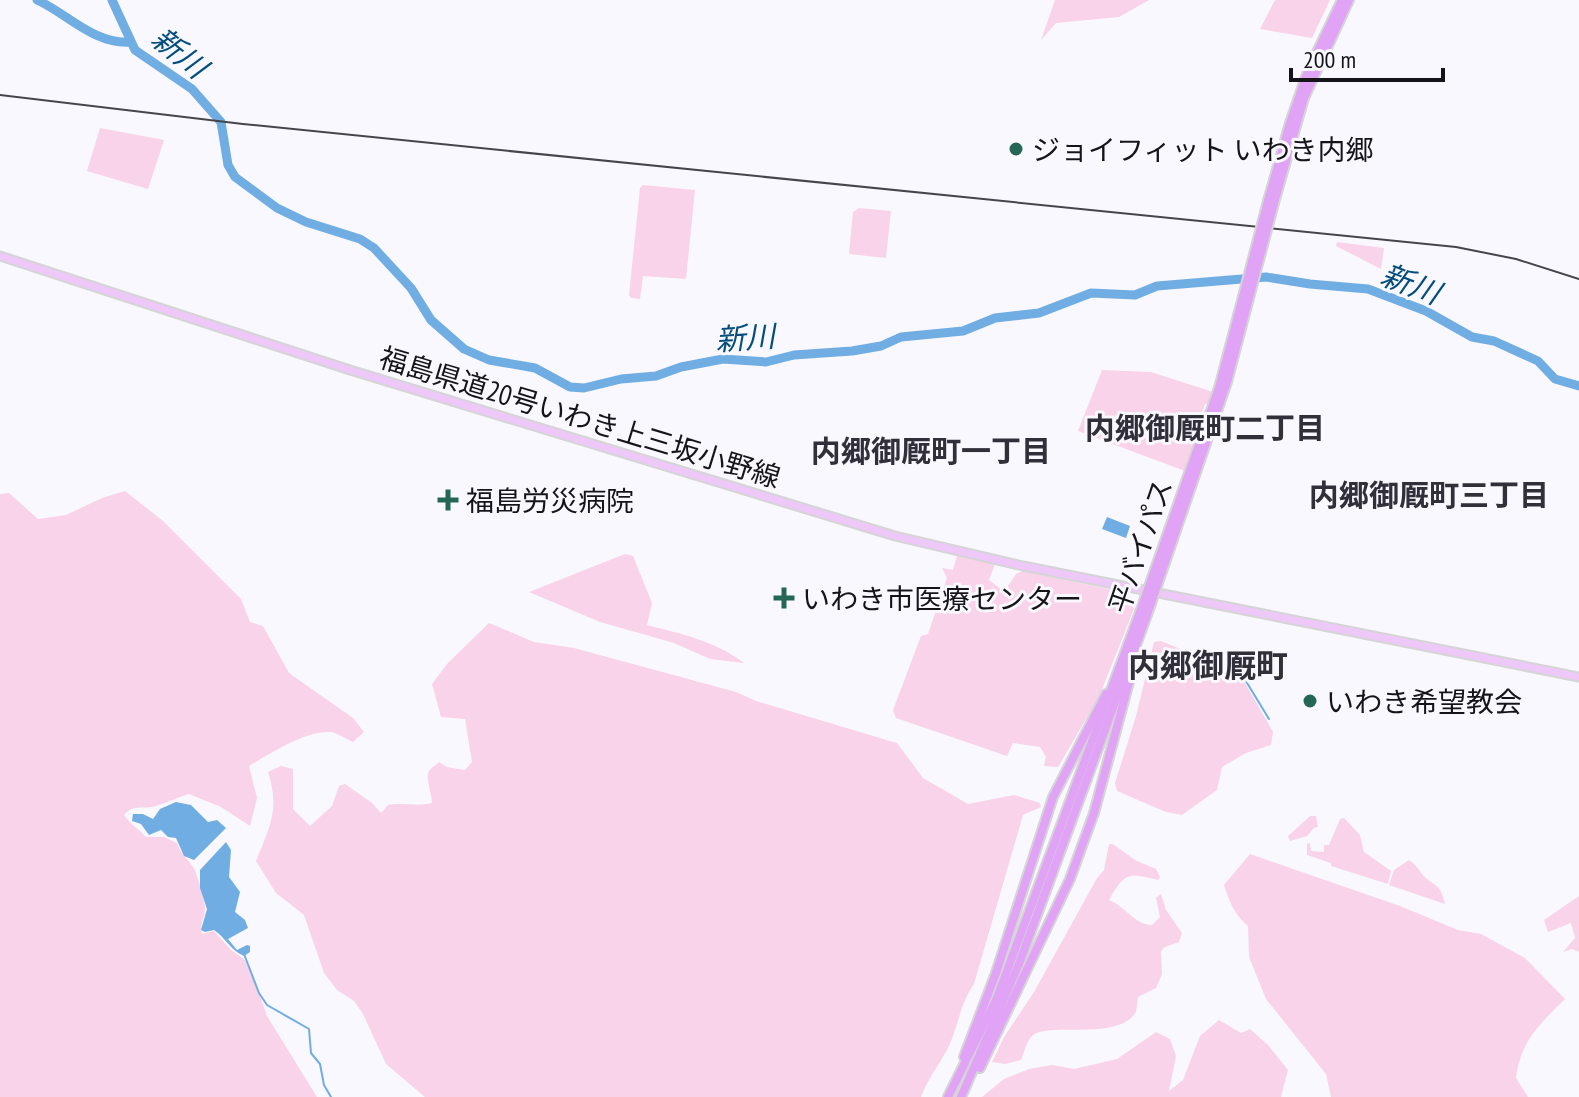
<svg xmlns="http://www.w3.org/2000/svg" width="1579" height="1097" font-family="'PT Sans Narrow','Noto Sans JP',sans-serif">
	<rect width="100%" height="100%" fill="#f9f8fe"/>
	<g fill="#f9d3e9">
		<path d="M1055,0h94l-30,17 -63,6 -15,17z"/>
		<path d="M1275,0h55l-18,38 -52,-9z"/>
		<path d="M100,128l64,12 -16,49 -61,-18z"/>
		<path d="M643,185l52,5 -9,89 -43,-3 -3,23 -9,-1 -2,-3 11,-107z"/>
		<path d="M859,208l32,3 -5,47 -37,-4 4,-42z"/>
		<path d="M1337,242l47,6 -3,21 -45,-23z"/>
		<path d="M1102,370l49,2 62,20 -4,13 -4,-1 -12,34 4,2 -12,31 -107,-40z"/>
		<path d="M125,491l38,30 78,78 9,23 13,4 26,47 64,45 11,14 -11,10c-7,-3 -16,-9 -23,-10 -24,-2 -61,22 -81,34l8,32 -7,28 -29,-19 -32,-13c-11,3 -22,9 -33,12 -13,4 -22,-3 -32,9 6,9 15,14 22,22h18l13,6c4,13 16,19 20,33 2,6 8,27 8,32 0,10 -6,16 -3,26l12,-3 17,19 13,9 10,20 13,37 50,81h-317v-603l9,-1 29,26 28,-4 36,-17z"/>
		<path d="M625,554l8,2 19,47 -5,22c35,9 68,16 97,38l-34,-4 -36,-16 -74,-21 -71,-30z"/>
		<path d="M957,556l38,8 -6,16 13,10 4,-1 10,-15 6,-3 100,21 -1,6 9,4 4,7 -35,88 -41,70 -14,-1 2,-9 -6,-10 -27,-4 -6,13 -111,-38 -3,-8 28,-74 7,-2 19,-56 -5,-10 11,2z"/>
		<path d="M489,623l45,19 40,6 162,44 20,9 134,40 7,2 26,35 45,26 46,-9 26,8 1,4 -18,8 -49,169c-12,17 -14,33 -21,52 -7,21 -24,39 -32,61h-496l-39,-33 -23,-50 -9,-13 -17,-11 -13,-17 -20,-58 -28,-22 -20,-32c14,-35 24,-51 12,-89l13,-6 12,3v40l17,17 22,-20 7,-20 6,-2 27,19 9,10 7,-8c15,-3 29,2 44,-2 0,-8 -7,-26 -3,-32 2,-4 7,-5 10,-9l8,5 18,3 7,-8 -7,-43 -24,-2 -9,-33 15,-20z"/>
		<path d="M1161,641l79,33 33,58 -2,13 -25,8 -24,14 -5,23 -35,25 -16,-3 -49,-21 -2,-8 21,-67 18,-74z"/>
		<path d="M1310,816h6l2,11 -4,1 -7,8 -17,5 -2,-5z"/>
		<path d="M1344,818l16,17 4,17 27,19 -3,13 -57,-18v-3l-24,-8v-11l3,-1 1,8 13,1v-7h5l11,-26z"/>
		<path d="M1109,844h4l22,16 21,9 4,8 -2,3c-31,-8 -34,-6 -49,20 16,6 26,25 43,25l8,-8 -4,-19 5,-4 5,16 16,23 -3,9 -14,5 -4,4 1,23 -6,14 -18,9 -2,15c-18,30 -89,9 -104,24 -6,6 -8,17 -11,24l-16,4 -13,-2 12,-25 30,-45 63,-114 7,-8z"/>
		<path d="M1250,854l150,52 58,24 23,4 44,24 40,41c-26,26 -44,41 -49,79l12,19h-197l-5,-23 -60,-75 -17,-42 -1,-31c-14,-12 -18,-23 -24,-41z"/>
		<path d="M1409,860c7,5 8,7 13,14 11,13 18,7 23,30l-56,-19 5,-15z"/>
		<path d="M1579,896v56l-7,-3 -9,3 12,-14 -4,-15 -23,9 -4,-12z"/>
		<path d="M1219,1020l22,13 9,-4 18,16 20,25 -7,27h-299l22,-18 25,-10 23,-4 22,4 43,-10 39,-27 14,7 6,17 -7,35 14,-11 17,-44z"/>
	</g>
	<g fill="#70ade2">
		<path d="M1107,517l23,9 -4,12 -24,-9z"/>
		<path d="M176,802l15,3 17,17 9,-2 9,8 -32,32 -10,-4 -8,-18 -8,-1 -7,-7 -12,5 -8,-11 -9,-3 1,-7h10l10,5 7,-10z"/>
		<path d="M226,842l5,8 -2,27 11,15 -5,20 10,8 3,8 -20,11 9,11 10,-5 3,1v6l-6,4c-14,-6 -18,-18 -30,-26l-9,2 -4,-2 6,-21 -7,-21v-18z"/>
	</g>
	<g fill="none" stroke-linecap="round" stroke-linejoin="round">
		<g stroke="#70ade2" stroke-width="2">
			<path d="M1253,661l-12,12 28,46"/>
			<path d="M244,954l15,39 8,12 42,24 2,24 9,11 4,21 7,12"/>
		</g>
		<g stroke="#70ade2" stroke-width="9">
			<path d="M37,0c31,14 57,45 94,42"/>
			<path d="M112,0l23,50 57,39 29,33 7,43 7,12 42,31 29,14 54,17 14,9 37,40 20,32 33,29 25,11 46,8 35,19 14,1 37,-9 35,-3 25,-9 42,-8 43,3 28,-7 58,-4 29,-5 20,-9 62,-6 32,-13 44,-5 52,-20 44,2 22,-9 109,-9 44,7 58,5 58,22 46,26 22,4 44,20 17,18 24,7"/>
		</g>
		<g stroke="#d5d5d6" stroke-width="11">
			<path id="primary" d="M0,256l350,114 545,166 128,30 556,111"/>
		</g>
		<g stroke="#d5d5d6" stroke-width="12">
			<g id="highway">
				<path d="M1268,201l22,-78 18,-52 34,-71"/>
				<path d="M1274,203l30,-105 45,-98"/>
				<path d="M964,1057l32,-84 57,-176 53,-103"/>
				<path d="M980,1068l90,-189 24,-66 39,-146"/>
				<path d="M948,1097l49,-99 143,-386"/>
				<path d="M961,1097l58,-133 128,-349"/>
			</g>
		</g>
		<use href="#primary" stroke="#edc8f9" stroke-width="7"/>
		<use href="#highway" stroke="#e1a3f5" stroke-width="8"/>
		<path stroke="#46454a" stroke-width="2" d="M0,95l243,29 1213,123 60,12 63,20"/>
		<g stroke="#d5d5d6" stroke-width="12" stroke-linecap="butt">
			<g id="highway-bridge">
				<path d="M1140,612l79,-224 49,-187"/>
				<path d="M1147,615l80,-233 47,-179"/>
			</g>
		</g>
		<use href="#highway-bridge" stroke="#e1a3f5" stroke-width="8"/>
	</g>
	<g fill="#256757" stroke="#f9f8fe" stroke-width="3">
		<circle cx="1016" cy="149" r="8"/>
		<path d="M444 488h8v8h8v8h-8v8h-8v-8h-8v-8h8z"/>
		<path d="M780 586h8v8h8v8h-8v8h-8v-8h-8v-8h8z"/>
		<circle cx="1310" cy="701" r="8"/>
	</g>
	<g text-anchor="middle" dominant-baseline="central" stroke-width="6" stroke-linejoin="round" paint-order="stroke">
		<g font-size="28" fill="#151419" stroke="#f9f8fe" text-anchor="start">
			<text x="1032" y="149">ジョイフィット いわき内郷</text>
			<text x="466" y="500">福島労災病院</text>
			<text x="802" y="598">いわき市医療センター</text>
			<text x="1326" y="701">いわき希望教会</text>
		</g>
		<g font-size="28" fill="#151419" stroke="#f9f8fe">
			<text transform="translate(580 417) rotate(17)">福島県道20号いわき上三坂小野線</text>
			<text transform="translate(1140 546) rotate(-71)">平バイパス</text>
		</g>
		<g font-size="30" font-style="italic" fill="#024d7d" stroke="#f9f8fe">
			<text transform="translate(180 52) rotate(39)">新川</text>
			<text transform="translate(1411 283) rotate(21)">新川</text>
			<text transform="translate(745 337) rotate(-4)">新川</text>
		</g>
		<g font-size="30" font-weight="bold" fill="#312f39" stroke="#f9f8fe">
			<text x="1205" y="427">内郷御厩町二丁目</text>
			<text x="931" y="450">内郷御厩町一丁目</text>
			<text x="1429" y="494">内郷御厩町三丁目</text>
		</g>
		<g font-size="32" font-weight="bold" fill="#312f39" stroke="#f9f8fe">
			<text x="1208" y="665">内郷御厩町</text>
		</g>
	</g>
	<path d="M1291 68v12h152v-12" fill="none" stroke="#151419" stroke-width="4"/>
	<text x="1303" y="68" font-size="24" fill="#151419" stroke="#f9f8fe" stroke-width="6" paint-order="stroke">200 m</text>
</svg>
